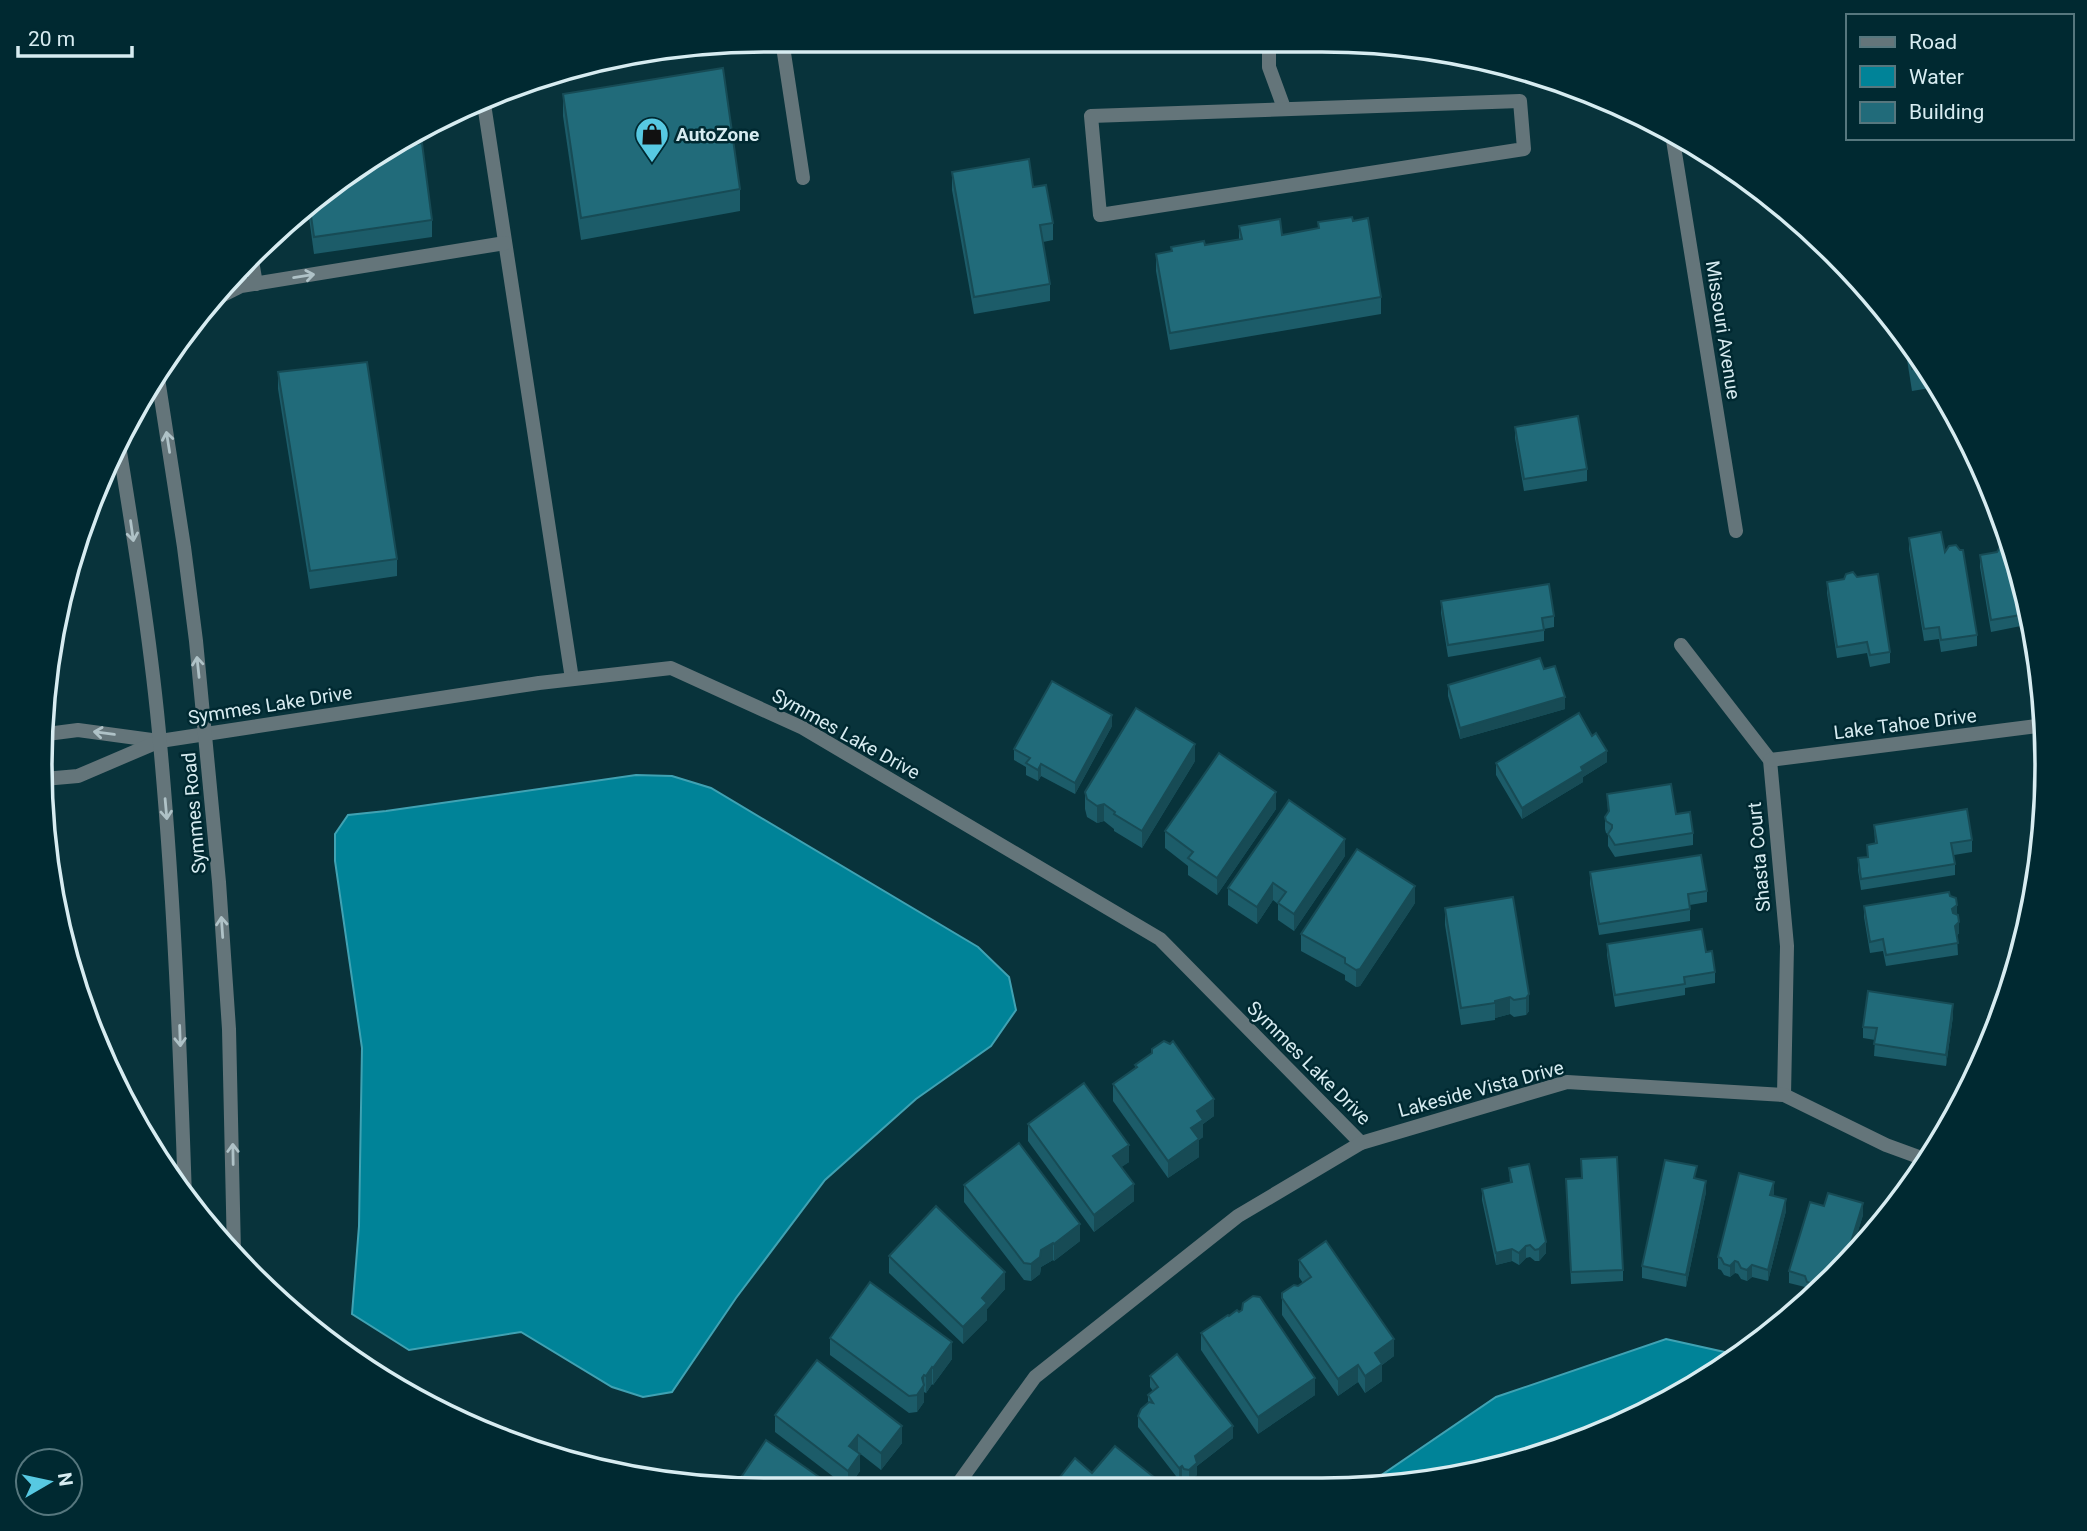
<svg xmlns="http://www.w3.org/2000/svg" width="2087" height="1531" font-family="Roboto,sans-serif">
	<rect width="100%" height="100%" fill="#08333b"/>
	<g fill="#008398" stroke="#40a2b3" stroke-width="2">
		<path d="M636,775l36,1 39,12 267,159 31,30 7,33 -25,36 -75,53 -91,81 -89,118 -64,94 -29,5 -31,-10 -91,-55 -112,18 -57,-36 7,-88 3,-178 -27,-187v-27l13,-19 38,-4z"/>
		<path d="M1666,1339l72,16 -139,81 -182,48 -50,1 129,-88z"/>
	</g>
	<g fill="none" stroke-linecap="round" stroke-linejoin="round">
		<g stroke="#64757a" stroke-width="14">
			<path d="M782,40l21,138"/>
			<path d="M1269,42v25l15,41"/>
			<path d="M1520,101l4,48 -424,66 -9,-99z"/>
			<path d="M484,104l88,575"/>
			<path d="M251,255l5,29"/>
			<path d="M215,299l26,-13 264,-43"/>
			<path d="M47,734l31,-4 81,11"/>
			<path d="M44,779l34,-3 82,-35"/>
		</g>
		<g stroke="#64757a" stroke-width="14">
			<path d="M1672,134l64,397"/>
			<path d="M1681,645l89,115 17,186 -3,149"/>
			<path d="M160,741l379,-58 132,-15 132,60 357,211 201,204"/>
			<path d="M1770,760l275,-35"/>
			<path d="M955,1488l80,-111 203,-161 123,-73 206,-61 217,13 102,50 41,15"/>
		</g>
		<g stroke="#64757a" stroke-width="14">
			<path d="M157,372l27,175 12,94 23,241 10,147 5,224"/>
			<path d="M118,439c16,101 33,202 42,304 14,152 20,303 25,455"/>
		</g>
	</g>
	<g fill="#1c5c69">
		<path d="M563,94l177,95v22l-159,29 -18,-124z"/>
		<path d="M388,149l44,71v17l-118,17 -6,-44z"/>
		<path d="M952,172l81,15 20,36v17l-10,2 7,42v17l-76,13 -22,-124z"/>
		<path d="M1318,222l63,75v17l-211,36 -14,-79v-17l15,-3v-4l34,-2 34,-6v-13l43,9 36,-6z"/>
		<path d="M1903,334l33,53 -24,4z"/>
		<path d="M278,372l119,187v17l-87,13 -32,-200z"/>
		<path d="M1515,427l72,42v12l-63,10 -9,-53z"/>
		<path d="M1909,538l36,14 32,83v11l-36,6 -2,-13 -15,2 -15,-92z"/>
		<path d="M1980,555l42,23 10,61 -9,1 -2,-14 -30,6 -11,-65z"/>
		<path d="M1827,582l63,70v11l-20,4 -3,-14 -30,5 -10,-65z"/>
		<path d="M1441,601l113,15v11l-10,2v12l-96,16 -7,-44z"/>
		<path d="M1544,669l21,40 -105,30 -12,-43v-11z"/>
		<path d="M1112,726l-37,68 -34,-18 -3,5 -12,-6v-8l-12,-7v-11z"/>
		<path d="M1592,736l15,26 -24,15v5l-61,37 -26,-44v-12z"/>
		<path d="M1195,761l-53,87 -28,-17v-2l-10,-8 -7,2 -10,-6 -2,-8v-17z"/>
		<path d="M1607,794l69,20 17,19v12l-78,12 -7,-11v-12l-2,-1 -1,-4v-12l3,-4z"/>
		<path d="M1276,809l-59,86 -29,-20v-9l-23,-18v-17z"/>
		<path d="M1874,825l98,15v12l-18,3 1,9v11l-94,15 -3,-20v-12l9,-1v-12l8,-1z"/>
		<path d="M1345,856l-51,75 -16,-11v-16l-5,-4 -16,24 -29,-19v-17z"/>
		<path d="M1590,872l117,19v11l-17,3v16l-91,14 -9,-51z"/>
		<path d="M1950,896l7,18 2,19 -2,3 1,19 -72,11 -3,-15 -13,2 -6,-36v-11z"/>
		<path d="M1513,897l16,114 -3,4 -12,2 -4,-3 -15,4v2l-34,5 -16,-100v-17z"/>
		<path d="M1415,903l-55,83 -4,1 -11,-7v-5l-44,-24v-17z"/>
		<path d="M1607,944l99,8 9,20v11l-30,5v7l-70,12 -8,-52z"/>
		<path d="M1953,1016l-7,50 -72,-10 1,-16 -12,-2v-11z"/>
		<path d="M1135,1065l79,51 -11,8v13l-4,3v17l-31,21 -55,-77v-17l22,-15z"/>
		<path d="M1028,1124l101,38 -8,5 13,34 -40,31 -66,-91z"/>
		<path d="M1581,1159l42,111v11l-52,3 -5,-105 15,-1z"/>
		<path d="M1509,1168l37,85 -7,8h-4l-5,-4 -4,1 -7,7 -7,-4 -16,4 -14,-65v-11l28,-6z"/>
		<path d="M1697,1179l9,13 -20,95 -44,-9v-12z"/>
		<path d="M964,1185l116,56 -26,20 -1,-1 -12,7 -1,7 -9,7 -7,-1 -60,-78z"/>
		<path d="M1774,1194v2l12,15 -18,70 -16,-4 -5,4 -6,-2 -3,-5 -3,-1 -5,4 -6,-2 -3,-5 -3,-1v-12z"/>
		<path d="M1824,1206l39,9 -14,45 -37,35 -5,-1 -2,-7 -16,-4v-12z"/>
		<path d="M889,1256l116,33 -18,20v11l-24,24 -74,-71z"/>
		<path d="M1299,1260l95,96 -12,9v16l-17,12 -7,-11 -20,14 -56,-81v-17l21,-15 -4,-6z"/>
		<path d="M1201,1333l114,62 -57,39 -57,-84z"/>
		<path d="M830,1338l122,21 -19,26 -1,-1 -6,9 -2,-1v10l-7,10 -8,1 -79,-58z"/>
		<path d="M1150,1376l83,62 -36,28v9l-8,6h-5l-2,-3 -3,2 -41,-53v-11l10,-13v-8l5,-4 -3,-4z"/>
		<path d="M775,1415l127,28 -21,27 -23,-18 2,19 -12,17 -73,-56z"/>
		<path d="M738,1482l97,6 -97,1z"/>
	</g>
	<g fill="#174b55">
		<path d="M1565,697v12l-105,30v-11z"/>
		<path d="M1112,715v11l-37,68v-11z"/>
		<path d="M1195,744v17l-53,87v-17z"/>
		<path d="M1607,751v11l-24,15v5l-61,37v-11l59,-41z"/>
		<path d="M1041,764v12l-3,5v-11z"/>
		<path d="M1276,792v17l-59,86v-17z"/>
		<path d="M1104,804v17l-7,2v-17z"/>
		<path d="M1345,839v17l-51,75v-17z"/>
		<path d="M1273,883v17l-16,24v-17z"/>
		<path d="M1415,886v17l-55,83 -4,1v-17z"/>
		<path d="M1957,905v11l-5,5v-12z"/>
		<path d="M1959,922v11l-4,5v-12z"/>
		<path d="M1529,994v17l-3,4v-17z"/>
		<path d="M1510,997v17l-15,4v-17z"/>
		<path d="M1953,1004v12l-7,50v-11z"/>
		<path d="M1214,1099v17l-11,8v13l-4,3v17l-31,21v-17l23,-33 6,-17z"/>
		<path d="M1129,1145v17l-16,11v-17z"/>
		<path d="M1706,1181v11l-20,95v-12z"/>
		<path d="M1774,1182v12l-4,13v-12z"/>
		<path d="M1134,1184v17l-40,31v-17z"/>
		<path d="M1786,1199v12l-18,70v-11z"/>
		<path d="M1863,1203v12l-14,45 -5,5z"/>
		<path d="M1080,1224v17l-26,20v-17z"/>
		<path d="M1546,1242v11l-7,8v-12z"/>
		<path d="M1053,1243v17l-12,7 -1,7 -9,7v-17l10,-14z"/>
		<path d="M1526,1246v12l-7,7v-12z"/>
		<path d="M1512,1249v12l-16,4v-12z"/>
		<path d="M1735,1261v12l-5,4v-11z"/>
		<path d="M1752,1265v12l-5,4v-11z"/>
		<path d="M1005,1272v17l-18,20v11l-24,24v-17l19,-29z"/>
		<path d="M1818,1280v9l-4,4v-9z"/>
		<path d="M1394,1339v17l-12,9v16l-17,12v-17l10,-23z"/>
		<path d="M952,1342v17l-19,26v-17z"/>
		<path d="M1358,1365v17l-20,14v-17z"/>
		<path d="M932,1367v17l-6,9v-17z"/>
		<path d="M924,1375v27l-7,10v-17z"/>
		<path d="M1315,1378v17l-57,39v-17z"/>
		<path d="M902,1426v17l-21,27v-17z"/>
		<path d="M1233,1426v12l-36,28v9l-8,6v-11l6,-14z"/>
		<path d="M858,1435v17l-9,-6z"/>
		<path d="M860,1454v17l-12,17v-17z"/>
		<path d="M1182,1466v12l-3,2v-12z"/>
	</g>
	<g fill="#216b7a" stroke="#174b55" stroke-width="2">
		<path d="M723,68l17,121 -159,29 -18,-124z"/>
		<path d="M422,143l10,77 -118,17 -4,-28 78,-60z"/>
		<path d="M1029,159l4,28 13,-2 7,38 -13,2 10,59 -76,13 -22,-125z"/>
		<path d="M1352,217l1,4 15,-3 13,79 -211,36 -14,-79 16,-3 -1,-4 33,-6 1,4 37,-6 -3,-13 41,-7 2,16 37,-7 -1,-6z"/>
		<path d="M1908,342l16,25 -12,2z"/>
		<path d="M367,362l30,197 -87,12 -32,-199z"/>
		<path d="M1578,416l9,53 -63,10 -9,-52z"/>
		<path d="M1941,532l4,20 4,-6 7,-1 4,5h3l14,85 -36,5 -2,-13 -15,2 -15,-91z"/>
		<path d="M2006,546l6,4 10,28 8,49 -7,1 -2,-13 -30,5 -11,-65 17,-3 3,-5z"/>
		<path d="M1853,572l4,5 21,-3 12,78 -20,3 -3,-13 -30,5 -10,-65 17,-3 2,-5z"/>
		<path d="M1549,584l5,32 -12,2 2,12 -96,15 -7,-44z"/>
		<path d="M1540,658l4,11 11,-3 10,31 -105,31 -12,-43z"/>
		<path d="M1052,681l60,34 -37,68 -34,-19 -3,6 -12,-7 4,-5 -16,-9z"/>
		<path d="M1136,708l59,36 -53,87 -28,-17 1,-2 -11,-8 -7,2 -10,-7 -2,-7z"/>
		<path d="M1579,713l13,23 4,-3 11,18 -26,16 2,4 -61,37 -26,-45z"/>
		<path d="M1219,753l57,39 -59,86 -29,-20 5,-6 -28,-21z"/>
		<path d="M1671,784l5,30 14,-2 3,21 -78,12 -7,-11 4,-6v-3l-6,-4 -1,-4 4,-6 -2,-17z"/>
		<path d="M1289,800l56,39 -51,75 -16,-11 8,-11 -13,-9 -16,24 -29,-19z"/>
		<path d="M1967,809l5,31 -21,3 4,21 -94,15 -3,-21 10,-1 -1,-12 10,-2 -3,-18z"/>
		<path d="M1357,849l58,37 -55,83 -4,1 -11,-7v-5l-44,-24z"/>
		<path d="M1701,855l6,36 -19,3 2,15 -91,15 -9,-52z"/>
		<path d="M1949,892l1,4 6,2 1,7 -5,4 1,4 5,2 1,7 -4,4 3,17 -72,12 -3,-16 -13,3 -6,-36z"/>
		<path d="M1513,897l16,97 -3,4 -12,2 -4,-3 -15,4v2l-34,5 -16,-100z"/>
		<path d="M1702,929l4,23 6,-1 3,21 -31,5 1,7 -70,11 -8,-51z"/>
		<path d="M1868,991l85,13 -7,51 -72,-11 3,-16 -14,-1z"/>
		<path d="M1164,1041l6,3 3,-3 41,58 -17,12 6,9 -12,8 8,11 -31,22 -55,-77 24,-17 -2,-2 17,-12v-4z"/>
		<path d="M1084,1083l45,62 -16,11 21,28 -40,31 -66,-91z"/>
		<path d="M1019,1143l61,81 -26,20 -1,-1 -12,7 -1,7 -9,7 -7,-1 -60,-78z"/>
		<path d="M1617,1157l6,113 -52,2 -5,-93 16,-1 -1,-19z"/>
		<path d="M1665,1160l32,6 -3,12 12,3 -20,94 -44,-9z"/>
		<path d="M1529,1164l17,78 -7,7 -4,1 -5,-5 -4,1 -7,7 -7,-4 -16,4 -14,-64 30,-7 -3,-14z"/>
		<path d="M1739,1173l35,9 -4,13 16,4 -18,71 -16,-5 -5,5 -6,-2 -3,-6 -3,-1 -5,5 -6,-2 -3,-6 -3,-1z"/>
		<path d="M1828,1193l35,10 -19,62 -21,20 -2,-4 -3,-1 -4,4 -7,-2 -2,-6 -16,-5 21,-69 14,4z"/>
		<path d="M936,1206l69,66 -23,26 5,5 -24,24 -74,-71z"/>
		<path d="M1326,1241l68,98 -19,14 7,11 -17,12 -7,-11 -20,14 -56,-81v-5l12,-8 4,1 13,-9 -12,-17z"/>
		<path d="M870,1282l82,60 -19,26 -1,-1 -6,9 -2,-1 -2,3 2,7 -7,10 -8,1 -79,-58z"/>
		<path d="M1253,1296l7,1 55,81 -57,39 -57,-84 27,-18 1,1 8,-6 2,2 3,-2 1,-7z"/>
		<path d="M1177,1354l56,72 -38,30 2,7 -8,7 -5,-1 -2,-3 -3,2 -41,-52 3,-7 8,-7 4,1 -5,-8 10,-8 -8,-11z"/>
		<path d="M817,1360l85,66 -21,27 -23,-18 -9,11 11,8 -12,17 -73,-56z"/>
		<path d="M766,1440l69,48 -87,1 -10,-7z"/>
		<path d="M1115,1446l50,40 -110,1 -2,-1 22,-28 17,15z"/>
	</g>
	<defs><path id="oneway-shaft" d="M-6 0H5M1.5-3L5.5 0L1.5 3" fill="none" stroke-width="1.6" stroke-linecap="round" stroke-linejoin="round" transform="scale(1.75)"/></defs>
	<g stroke="#afc2c7">
		<use href="#oneway-shaft" transform="translate(304 276) rotate(-9)"/>
		<use href="#oneway-shaft" transform="translate(168 442) rotate(-99)"/>
		<use href="#oneway-shaft" transform="translate(132 531) rotate(82)"/>
		<use href="#oneway-shaft" transform="translate(198 667) rotate(-96)"/>
		<use href="#oneway-shaft" transform="translate(104 733) rotate(-172)"/>
		<use href="#oneway-shaft" transform="translate(166 809) rotate(85)"/>
		<use href="#oneway-shaft" transform="translate(222 927) rotate(-94)"/>
		<use href="#oneway-shaft" transform="translate(180 1036) rotate(88)"/>
		<use href="#oneway-shaft" transform="translate(233 1154) rotate(-91)"/>
	</g>
	<defs>
		<g id="shop-pin" transform="scale(1.75)"><path d="M0 17L-7.5 6A9.5 9.5 0 1 1 7.5 6Z" fill="#57c9e2" stroke="#002931"/><path d="M-5-2.5h2.3a2.7 3.5 0 0 1 5.4 0H5L5.5 6h-11ZM-1.5-2.5h3a1.5 2.3 0 0 0-3 0Z" fill="#111"/></g>
	</defs>
	<g fill-rule="evenodd">
		<use href="#shop-pin" x="652" y="134"/>
	</g>
	<g text-anchor="middle" dominant-baseline="central" stroke-width="5" stroke-linejoin="round" paint-order="stroke">
		<g font-size="19" font-weight="bold" fill="#d7ecf1" stroke="#002931" text-anchor="start">
			<text x="676" y="134">AutoZone</text>
		</g>
		<g font-size="19" fill="#d7ecf1" stroke="#002931">
			<text transform="translate(1723 330) rotate(81)">Missouri Avenue</text>
			<text transform="translate(270 705) rotate(-9)">Symmes Lake Drive</text>
			<text transform="translate(1905 724) rotate(-7)">Lake Tahoe Drive</text>
			<text transform="translate(846 734) rotate(29)">Symmes Lake Drive</text>
			<text transform="translate(194 813) rotate(-95)">Symmes Road</text>
			<text transform="translate(1759 857) rotate(-95)">Shasta Court</text>
			<text transform="translate(1309 1063) rotate(45)">Symmes Lake Drive</text>
			<text transform="translate(1481 1089) rotate(-15)">Lakeside Vista Drive</text>
		</g>
	</g>
	<path d="M0 0H2087V1531H0ZM765 52H1322A713 713 0 0 1 2035 765V765A713 713 0 0 1 1322 1478H765A713 713 0 0 1 52 765V765A713 713 0 0 1 765 52Z" fill="#002931" fill-rule="evenodd"/>
	<path fill="none" stroke="#d7ecf1" stroke-width="3.5" d="M765 52H1322A713 713 0 0 1 2035 765V765A713 713 0 0 1 1322 1478H765A713 713 0 0 1 52 765V765A713 713 0 0 1 765 52Z"/>
	<rect x="1846" y="14" width="228" height="126" fill="#002931" stroke="#56777e" stroke-width="2"/>
	<rect x="1860" y="37" width="35" height="10" fill="#64757a" stroke="#56777e" stroke-width="2"/>
	<text x="1909" y="49" font-size="21" fill="#d7ecf1">Road</text>
	<rect x="1860" y="66" width="35" height="21" fill="#008398" stroke="#56777e" stroke-width="2"/>
	<text x="1909" y="84" font-size="21" fill="#d7ecf1">Water</text>
	<rect x="1860" y="102" width="35" height="21" fill="#216b7a" stroke="#56777e" stroke-width="2"/>
	<text x="1909" y="119" font-size="21" fill="#d7ecf1">Building</text>
	<g transform="translate(49 1482) rotate(81)"><circle r="33" fill="#002931" stroke="#56777e" stroke-width="2"/>
	<path d="M0-5L12 26L0 18L-12 26Z" fill="#57c9e2"/>
	<text y="-10" font-size="19" font-weight="bold" text-anchor="middle" fill="#d7ecf1">N</text>
	</g>
	<path d="M18 46v10h114v-10" fill="none" stroke="#d7ecf1" stroke-width="3.5"/>
	<text x="28" y="46" font-size="21" fill="#d7ecf1" stroke="#002931" stroke-width="5" paint-order="stroke">20 m</text>
</svg>
